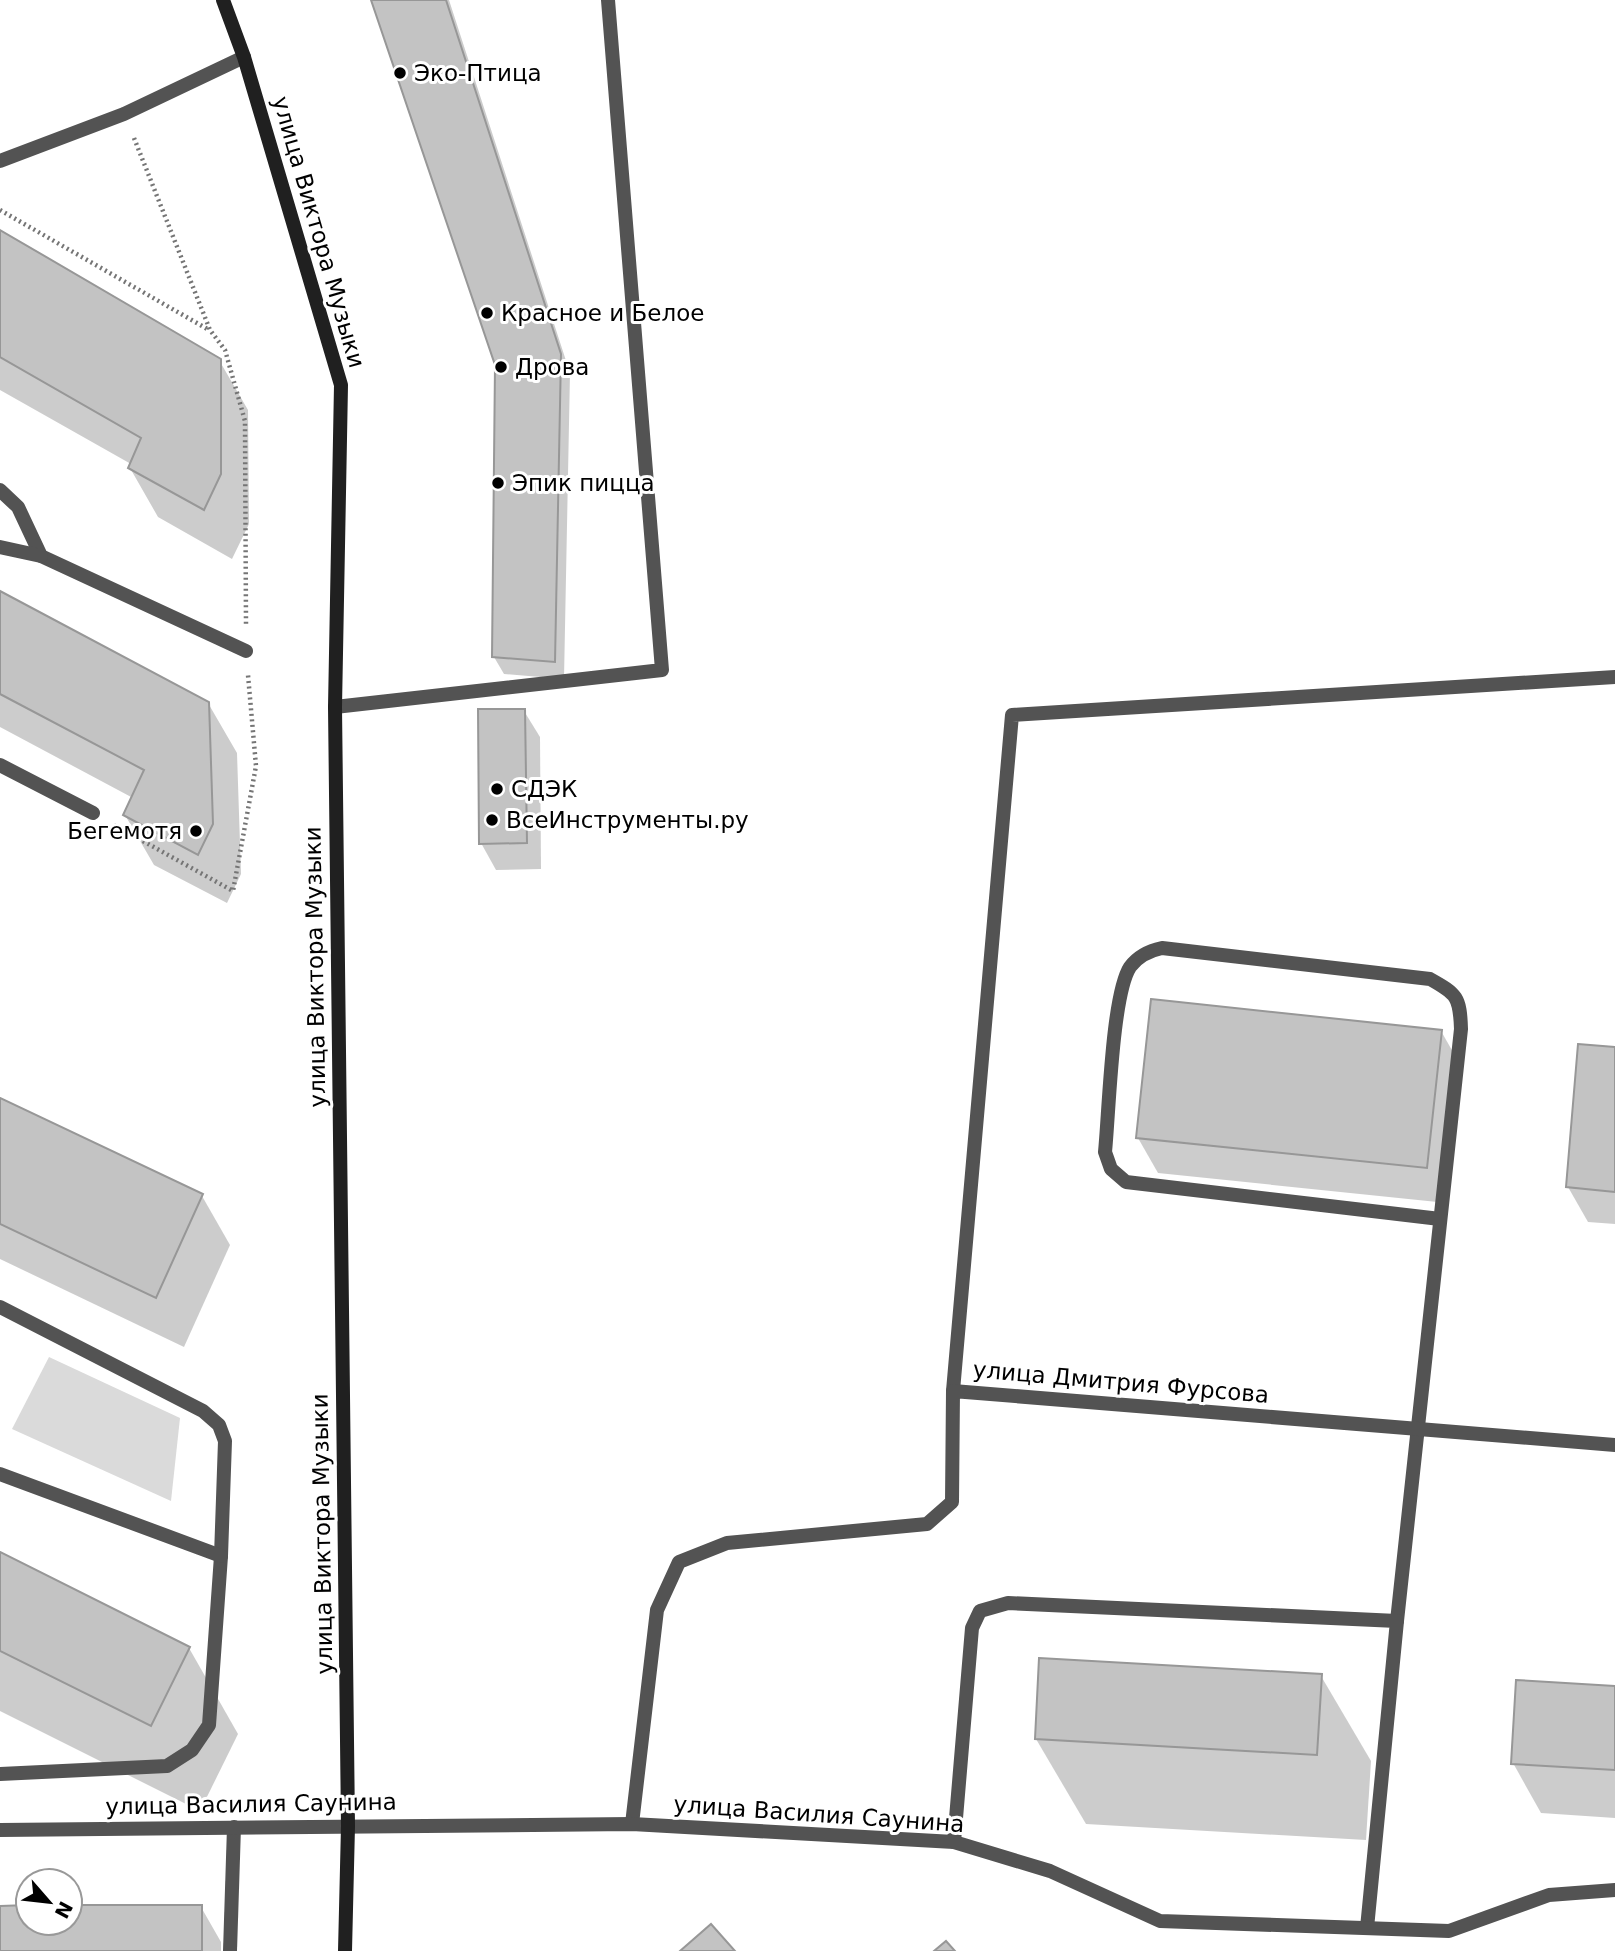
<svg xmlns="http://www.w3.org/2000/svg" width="1615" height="1951" font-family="'DejaVu Sans',sans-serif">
	<rect width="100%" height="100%" fill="#fff"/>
	<path fill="#dadada" d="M49,1357l131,61 -9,83 -159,-72z"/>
	<g fill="#0003">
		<path d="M373,0h76l121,373 -6,306 -60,-5 -10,-17 3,-292z"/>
		<path d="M0,232l219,128 29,50 1,114 -17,35 -74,-42 -28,-49 1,-4 -131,-74z"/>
		<path d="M0,593l208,110 29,50 4,121 -14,29 -73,-38 -29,-50 8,-17 -133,-71z"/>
		<path d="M524,711l16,26 1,132 -45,1 -15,-27z"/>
		<path d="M1441,1031l20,35 -14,137 -289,-30 -20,-35z"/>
		<path d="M1615,1049v175l-27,-2 -20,-35z"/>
		<path d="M0,1100l202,96 28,49 -46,102 -184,-88z"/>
		<path d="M0,1554l189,94 49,86 -38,77 -200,-100z"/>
		<path d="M1321,1676l50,85 -5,79 -280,-16 -50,-85z"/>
		<path d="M1615,1688v130l-74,-5 -28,-50z"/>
		<path d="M0,1907h28v16h42v-16h131l20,35v9h-221z"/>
	</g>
	<g fill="#c3c3c3" stroke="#979797" stroke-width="2">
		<path d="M371,0h75l115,354 -6,308 -63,-5 3,-292z"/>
		<path d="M0,230l221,129v115l-17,36 -76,-42 13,-30 -141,-81z"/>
		<path d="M0,591l209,111 4,122 -15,31 -75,-40 21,-45 -144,-76z"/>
		<path d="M478,709h47l2,134 -48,1z"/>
		<path d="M1151,999l291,31 -15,138 -291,-30z"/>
		<path d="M1578,1044l37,3v145l-49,-5z"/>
		<path d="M0,1098l203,96 -47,104 -156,-74z"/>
		<path d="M0,1552l190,95 -39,79 -151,-75z"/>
		<path d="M1039,1658l283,16 -5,81 -282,-16z"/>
		<path d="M1516,1680l99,6v84l-104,-6z"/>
		<path d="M28,1905v18h42v-18h132v46h-202v-45z"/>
		<path d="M711,1924l24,27h-55z"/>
		<path d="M946,1941l9,10h-21z"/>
	</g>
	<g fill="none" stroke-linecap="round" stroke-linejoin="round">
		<g stroke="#757575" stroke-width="4.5" stroke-dasharray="2 3.5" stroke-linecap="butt">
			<path d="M134,138l76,192 15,20 20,71 1,203"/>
			<path d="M0,210l209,120"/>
			<path d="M114,825l119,66 23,-125 -8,-91"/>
		</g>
		<g stroke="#535353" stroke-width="14">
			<path d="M0,161l124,-47 120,-57"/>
			<path d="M0,490l18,17 23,49 205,95"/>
			<path d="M0,547l41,9"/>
			<path d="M335,707l327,-37 -54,-670"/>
			<path d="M0,765l93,48"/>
			<path d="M0,1307l203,104 16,14 6,16 -4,115 -12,169 -17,25 -25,16 -167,8"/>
			<path d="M0,1474l221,82"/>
			<path d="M1397,1621l64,-592c-1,-32 -4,-35 -31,-50l-268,-31c-14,3 -24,8 -32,19 -18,28 -21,146 -25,185l6,17 15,13 314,37"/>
			<path d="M954,1842l18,-214 8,-17 28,-8 389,18 -30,307"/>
			<path d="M230,1951l4,-124"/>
		</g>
		<g stroke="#535353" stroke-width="14">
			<path d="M953,1391l59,-676 603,-38"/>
			<path d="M632,1824l25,-214 22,-48 48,-19 200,-19 25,-22 1,-111 662,54"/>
			<path d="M0,1830l632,-6 322,18 96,29 110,50 289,10 100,-36 66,-5"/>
		</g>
		<path stroke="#202020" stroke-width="14" d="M223,0l21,57 97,328 -6,322 13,1119 -3,125"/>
	</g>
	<g fill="#000" stroke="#fff" stroke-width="2.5">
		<circle cx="400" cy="73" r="7"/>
		<circle cx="487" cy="313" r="7"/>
		<circle cx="501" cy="367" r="7"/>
		<circle cx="498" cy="483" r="7"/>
		<circle cx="497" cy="789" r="7"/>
		<circle cx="492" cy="820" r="7"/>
		<circle cx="196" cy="831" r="7"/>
	</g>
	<g text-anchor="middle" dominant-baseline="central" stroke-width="6" stroke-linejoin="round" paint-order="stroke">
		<g font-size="23" fill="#000" stroke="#fff" text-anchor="start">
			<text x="414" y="73">Эко-Птица</text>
			<text x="501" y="313">Красное и Белое</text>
			<text x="515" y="367">Дрова</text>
			<text x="512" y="483">Эпик пицца</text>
			<text x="511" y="789">СДЭК</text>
			<text x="506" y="820">ВсеИнструменты.ру</text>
			<text x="182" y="831" text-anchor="end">Бегемотя</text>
		</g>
		<g font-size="23" fill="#000" stroke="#fff">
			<text transform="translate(319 232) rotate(74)">улица Виктора Музыки</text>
			<text transform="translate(315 967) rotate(-91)">улица Виктора Музыки</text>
			<text transform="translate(1121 1382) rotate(5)">улица Дмитрия Фурсова</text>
			<text transform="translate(322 1534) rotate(-91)">улица Виктора Музыки</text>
			<text transform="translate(251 1804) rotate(-1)">улица Василия Саунина</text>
			<text transform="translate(819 1814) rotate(4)">улица Василия Саунина</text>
		</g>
	</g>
	<g transform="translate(49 1902) rotate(118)"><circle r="33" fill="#ffffff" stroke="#999999" stroke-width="2"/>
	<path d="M0-5L12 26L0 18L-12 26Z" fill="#000000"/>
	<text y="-10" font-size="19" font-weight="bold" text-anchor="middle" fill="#000000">N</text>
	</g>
</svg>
